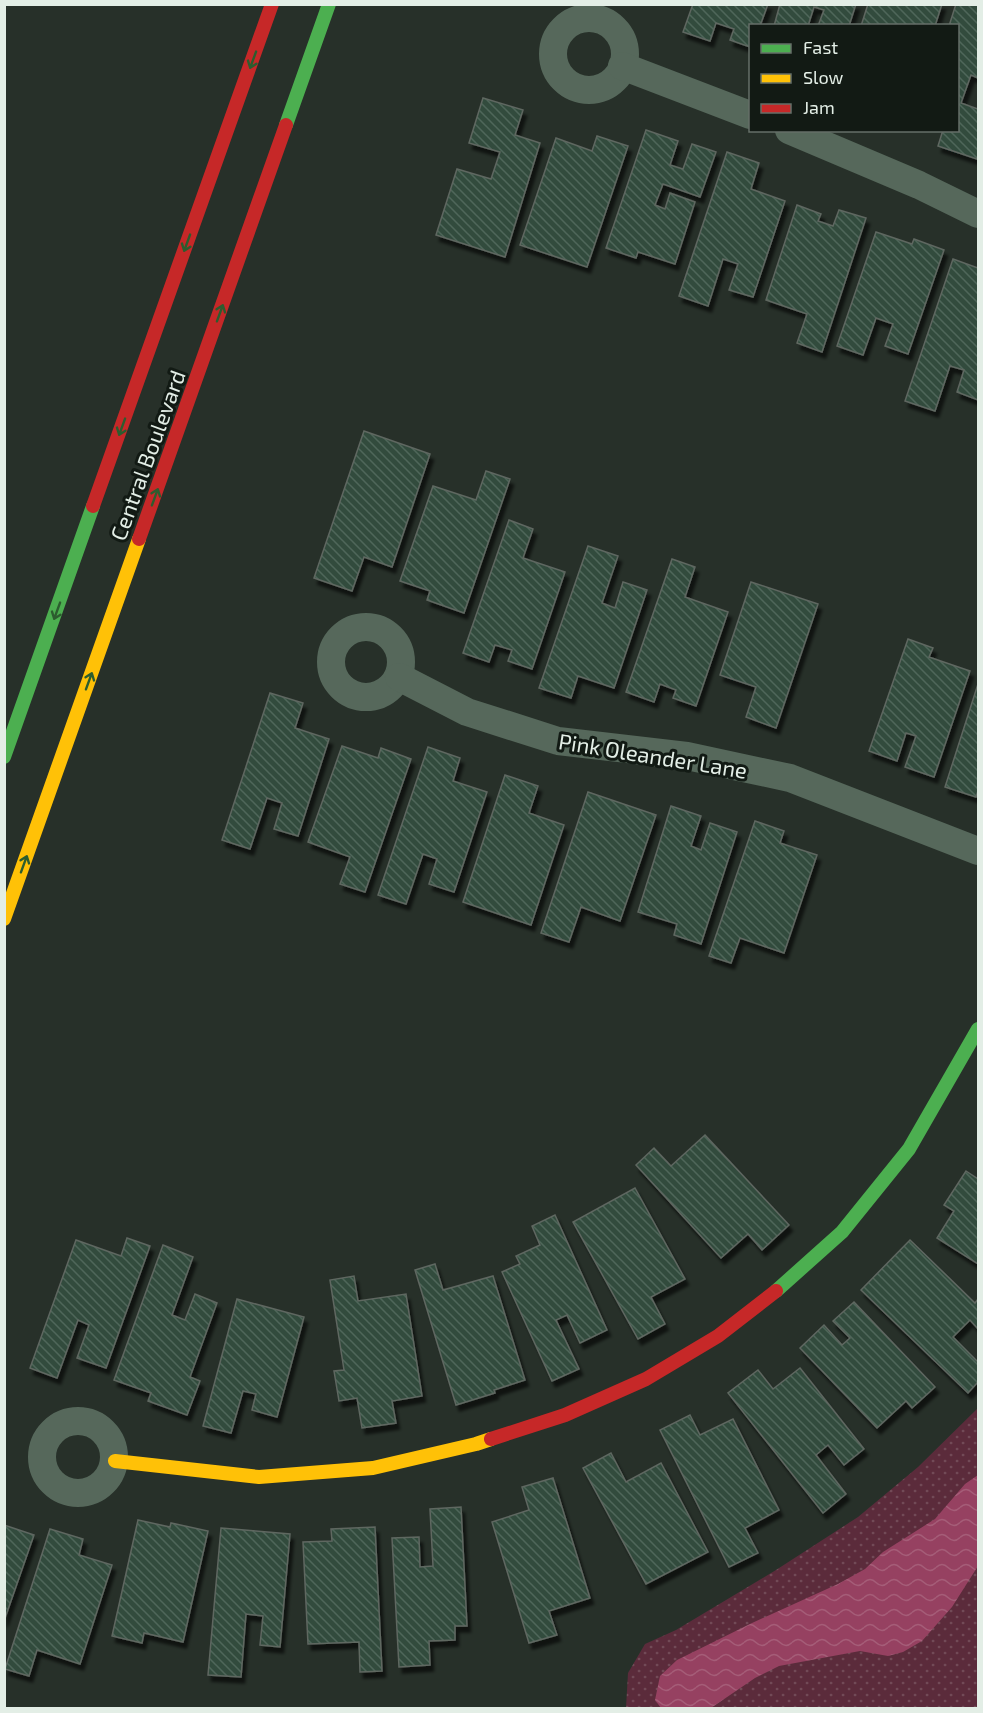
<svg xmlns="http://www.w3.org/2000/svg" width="983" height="1713" font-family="'Exo 2',sans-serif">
	<defs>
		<pattern id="grass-dots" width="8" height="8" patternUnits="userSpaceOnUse" patternTransform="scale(1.5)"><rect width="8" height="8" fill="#5b2b3b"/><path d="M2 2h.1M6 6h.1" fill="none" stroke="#724a57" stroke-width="1.8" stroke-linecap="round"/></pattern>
		<pattern id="water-waves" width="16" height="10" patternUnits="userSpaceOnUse" patternTransform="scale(1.5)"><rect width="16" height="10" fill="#964161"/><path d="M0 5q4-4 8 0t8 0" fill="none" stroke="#a55d78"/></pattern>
		<pattern id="building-back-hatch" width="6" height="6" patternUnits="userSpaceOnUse" patternTransform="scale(1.5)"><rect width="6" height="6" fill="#324c3e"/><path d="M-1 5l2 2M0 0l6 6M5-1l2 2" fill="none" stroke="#50665a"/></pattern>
		<filter id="shadow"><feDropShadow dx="3.5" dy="6" stdDeviation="1.5" flood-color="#0009"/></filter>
	</defs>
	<rect width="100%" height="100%" fill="#273029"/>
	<path fill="url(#grass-dots)" d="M978,1408v300h-352l2,-35 17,-29 31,-14 100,-60 82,-53 60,-50z"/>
	<path fill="url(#water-waves)" d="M978,1475v91l-26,41 -30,34 -19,11 -15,4 -28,-5 -81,15 -24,12 -44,30h-50l-6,-8 5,-24 17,-16 75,-37 86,-39 27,-15 18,-17 52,-33 30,-35z"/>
	<g fill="url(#building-back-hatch)" stroke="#5f6761" stroke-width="1.5" filter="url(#shadow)">
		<path d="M693,4h75l-8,22h-10v21l-20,-7 4,-11 -18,-6 -6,18 -27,-9z"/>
		<path d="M780,4h76l-7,22h-31l6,-16 -10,-3 -6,19h-34z"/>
		<path d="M868,4h74l-7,22h-74z"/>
		<path d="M956,4l22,1v73l-7,-3 -10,28 17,6v46l-1,4 -39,-13 5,-16h15v-104h-9z"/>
		<path d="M483,98l40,12 -8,25 25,8 -35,114 -69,-22 21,-66 34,10 9,-27 -31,-9z"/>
		<path d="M646,130l32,11 -8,24 13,4 9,-25 24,8 -16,45 -37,-13 -8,21 10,4 5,-16 25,9 -20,62 -37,-12 -2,6 -30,-10z"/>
		<path d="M597,136l31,10 -41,121 -67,-22 36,-107 36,13z"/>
		<path d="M727,152l32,11 -8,26 34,12 -32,96 -24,-7 9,-26 -15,-5 -15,47 -29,-10z"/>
		<path d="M797,205l24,9 -3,7 15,5 6,-16 27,8 -44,134 -25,-9 10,-29 -41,-14z"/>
		<path d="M876,232l36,12 2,-5 30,11 -36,104 -23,-8 8,-22 -17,-6 -13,37 -26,-9z"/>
		<path d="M953,259l25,9v132l-21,-8 7,-22 -14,-4 -15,45 -30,-10z"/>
		<path d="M364,431l66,23 -38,113 -28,-10 -12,34 -38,-13z"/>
		<path d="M486,471l24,8 -46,134 -37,-13 3,-9 -30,-10 33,-95 43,14z"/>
		<path d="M509,520l24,9 -10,29 42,14 -33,97 -24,-8 4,-11 -17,-5 -6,17 -26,-9z"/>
		<path d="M588,546l30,10 -16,47 13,5 8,-26 24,8 -33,98 -36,-12 -7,22 -32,-10z"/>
		<path d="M672,559l23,8 -10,30 43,15 -32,94 -23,-8 3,-8 -16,-6 -6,18 -28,-10z"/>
		<path d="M751,582l67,22 -42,124 -30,-11 10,-30 -36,-12z"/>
		<path d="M908,639l25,9 -4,9 41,14 -36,106 -29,-10 11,-31 -10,-3 -9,28 -28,-10z"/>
		<path d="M978,684v107l-2,6 -31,-10z"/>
		<path d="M270,693l33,10 -8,25 34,11 -31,97 -24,-7 8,-26 -15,-5 -17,51 -28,-9z"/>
		<path d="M342,746l36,12 3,-10 30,11 -46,133 -25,-8 10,-27 -42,-15z"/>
		<path d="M428,747l32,11 -7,23 34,11 -33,100 -25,-8 8,-25 -14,-5 -17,50 -28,-9z"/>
		<path d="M505,775l33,11 -9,27 35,12 -33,100 -68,-23z"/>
		<path d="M588,792l68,23 -36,106 -39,-14 -12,35 -28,-9z"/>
		<path d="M671,806l30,10 -10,30 10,4 9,-27 27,9 -36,112 -27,-9 3,-11 -39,-12z"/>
		<path d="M755,821l29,10 -4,12 37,12 -33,98 -44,-15 -9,25 -22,-7z"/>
		<path d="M705,1135l84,90 -27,25 -14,-16 -27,24 -85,-93 18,-17 17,18z"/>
		<path d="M966,1171l12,8v85l-41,-26 17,-27 -10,-6z"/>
		<path d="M635,1188l50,91 -34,18 14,27 -27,15 -65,-117z"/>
		<path d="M555,1215l52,115 -27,13 -13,-28 -11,5 23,49 -27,12 -50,-109 18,-8 -4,-8 24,-11 -8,-19z"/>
		<path d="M127,1238l23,8 -44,122 -29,-10 12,-33 -11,-5 -21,58 -27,-10 46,-128 45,16z"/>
		<path d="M910,1240l65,63 3,-4v30l-8,-9 -17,17 25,25v20l-10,11 -107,-103z"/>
		<path d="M163,1245l30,12 -21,58 13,5 10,-26 22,9 -27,74 10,4 -13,34 -39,-14 3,-8 -37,-13z"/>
		<path d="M435,1264l8,26 50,-14 32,104 -31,10 1,3 -39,12 -41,-135z"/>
		<path d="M354,1276l4,25 48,-7 16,102 -30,5 4,22 -34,5 -5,-30 -18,3 -5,-30 10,-1 -14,-90z"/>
		<path d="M237,1299l67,18 -27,100 -25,-7 4,-16 -13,-3 -12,42 -28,-7z"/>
		<path d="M854,1302l81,85 -23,21 -6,-7 -29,27 -77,-80 24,-23 18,20 8,-7 -17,-17z"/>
		<path d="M800,1368l64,81 -20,16 -16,-20 -12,10 30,39 -23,19 -95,-120 30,-23 15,19z"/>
		<path d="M690,1415l10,20 33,-16 46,91 -34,18 13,25 -29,14 -69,-137z"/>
		<path d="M611,1453l15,29 35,-19 47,89 -62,32 -63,-116z"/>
		<path d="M553,1478l37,120 -41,13 8,24 -28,8 -37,-121 37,-12 -7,-23z"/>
		<path d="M461,1507l6,119h-12v14l-26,1 1,24 -31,2 -7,-129 27,-1 1,30 13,-1 -3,-57z"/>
		<path d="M138,1520l32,7 1,-4 37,8 -25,111 -39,-9 -2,10 -30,-7z"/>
		<path d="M4,1525l30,10 -30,86z"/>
		<path d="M375,1527l7,144 -22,1 -1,-30 -51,2 -5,-102 29,-1 -1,-12z"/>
		<path d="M221,1528l69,6 -10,113 -20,-2 3,-29 -17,-2 -5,63 -33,-2z"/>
		<path d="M50,1529l33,10 -4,16 33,10 -32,99 -43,-14 -8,26 -24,-7z"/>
	</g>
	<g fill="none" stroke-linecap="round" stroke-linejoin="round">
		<g stroke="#56685b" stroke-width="28">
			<circle cx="589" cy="54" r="36"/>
			<path d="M622,66l128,49"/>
			<path d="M789,130l130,55 59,29"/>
			<circle cx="366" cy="662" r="35"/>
			<path d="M399,677l68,35 91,29 129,15 103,22 188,73"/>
			<circle cx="78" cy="1457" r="36"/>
		</g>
		<g stroke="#4caf50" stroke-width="14">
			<path d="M286,125l43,-121"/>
			<path d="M4,757l89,-251"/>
			<path d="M776,1291l66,-59 67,-83 69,-120"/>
		</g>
		<g stroke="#ffc107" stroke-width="14">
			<path d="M4,919l135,-380"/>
			<path d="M115,1461l144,16 114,-9 103,-24 15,-5"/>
		</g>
		<g stroke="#c62828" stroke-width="14">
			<path d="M93,506l179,-502"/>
			<path d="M139,539l147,-414"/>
			<path d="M491,1439l74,-24 81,-36 72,-43 58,-45"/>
		</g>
	</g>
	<defs><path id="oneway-shaft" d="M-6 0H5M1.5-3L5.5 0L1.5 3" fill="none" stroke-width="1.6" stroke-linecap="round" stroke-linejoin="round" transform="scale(1.5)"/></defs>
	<g stroke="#2c5d2f">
		<use href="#oneway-shaft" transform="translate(253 60) rotate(110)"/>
		<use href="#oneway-shaft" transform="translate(187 243) rotate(110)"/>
		<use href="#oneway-shaft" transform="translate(220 313) rotate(-70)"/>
		<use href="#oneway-shaft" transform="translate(122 427) rotate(110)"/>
		<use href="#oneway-shaft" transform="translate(155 497) rotate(-70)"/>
		<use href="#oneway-shaft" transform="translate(57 611) rotate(110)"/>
		<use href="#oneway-shaft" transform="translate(89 681) rotate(-70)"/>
		<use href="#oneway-shaft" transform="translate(24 864) rotate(-70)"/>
	</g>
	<g text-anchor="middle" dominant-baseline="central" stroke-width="6" stroke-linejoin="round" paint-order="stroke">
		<g font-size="22" fill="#e3eee6" stroke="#121a14">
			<text transform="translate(147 455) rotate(-70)">Central Boulevard</text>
			<text transform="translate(653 755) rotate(9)">Pink Oleander Lane</text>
		</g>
	</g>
	<rect width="983" height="1713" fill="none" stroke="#e3eee6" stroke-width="12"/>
	<rect x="749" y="24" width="210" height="108" fill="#121a14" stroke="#666f68" stroke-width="1.5"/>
	<rect x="761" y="44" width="30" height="9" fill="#4caf50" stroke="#666f68" stroke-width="1.5"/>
	<text x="803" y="54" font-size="18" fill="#e3eee6">Fast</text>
	<rect x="761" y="74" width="30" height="9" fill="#ffc107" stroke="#666f68" stroke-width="1.5"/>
	<text x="803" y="84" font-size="18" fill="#e3eee6">Slow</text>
	<rect x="761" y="104" width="30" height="9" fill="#c62828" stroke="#666f68" stroke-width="1.5"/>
	<text x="803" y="114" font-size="18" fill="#e3eee6">Jam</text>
</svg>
